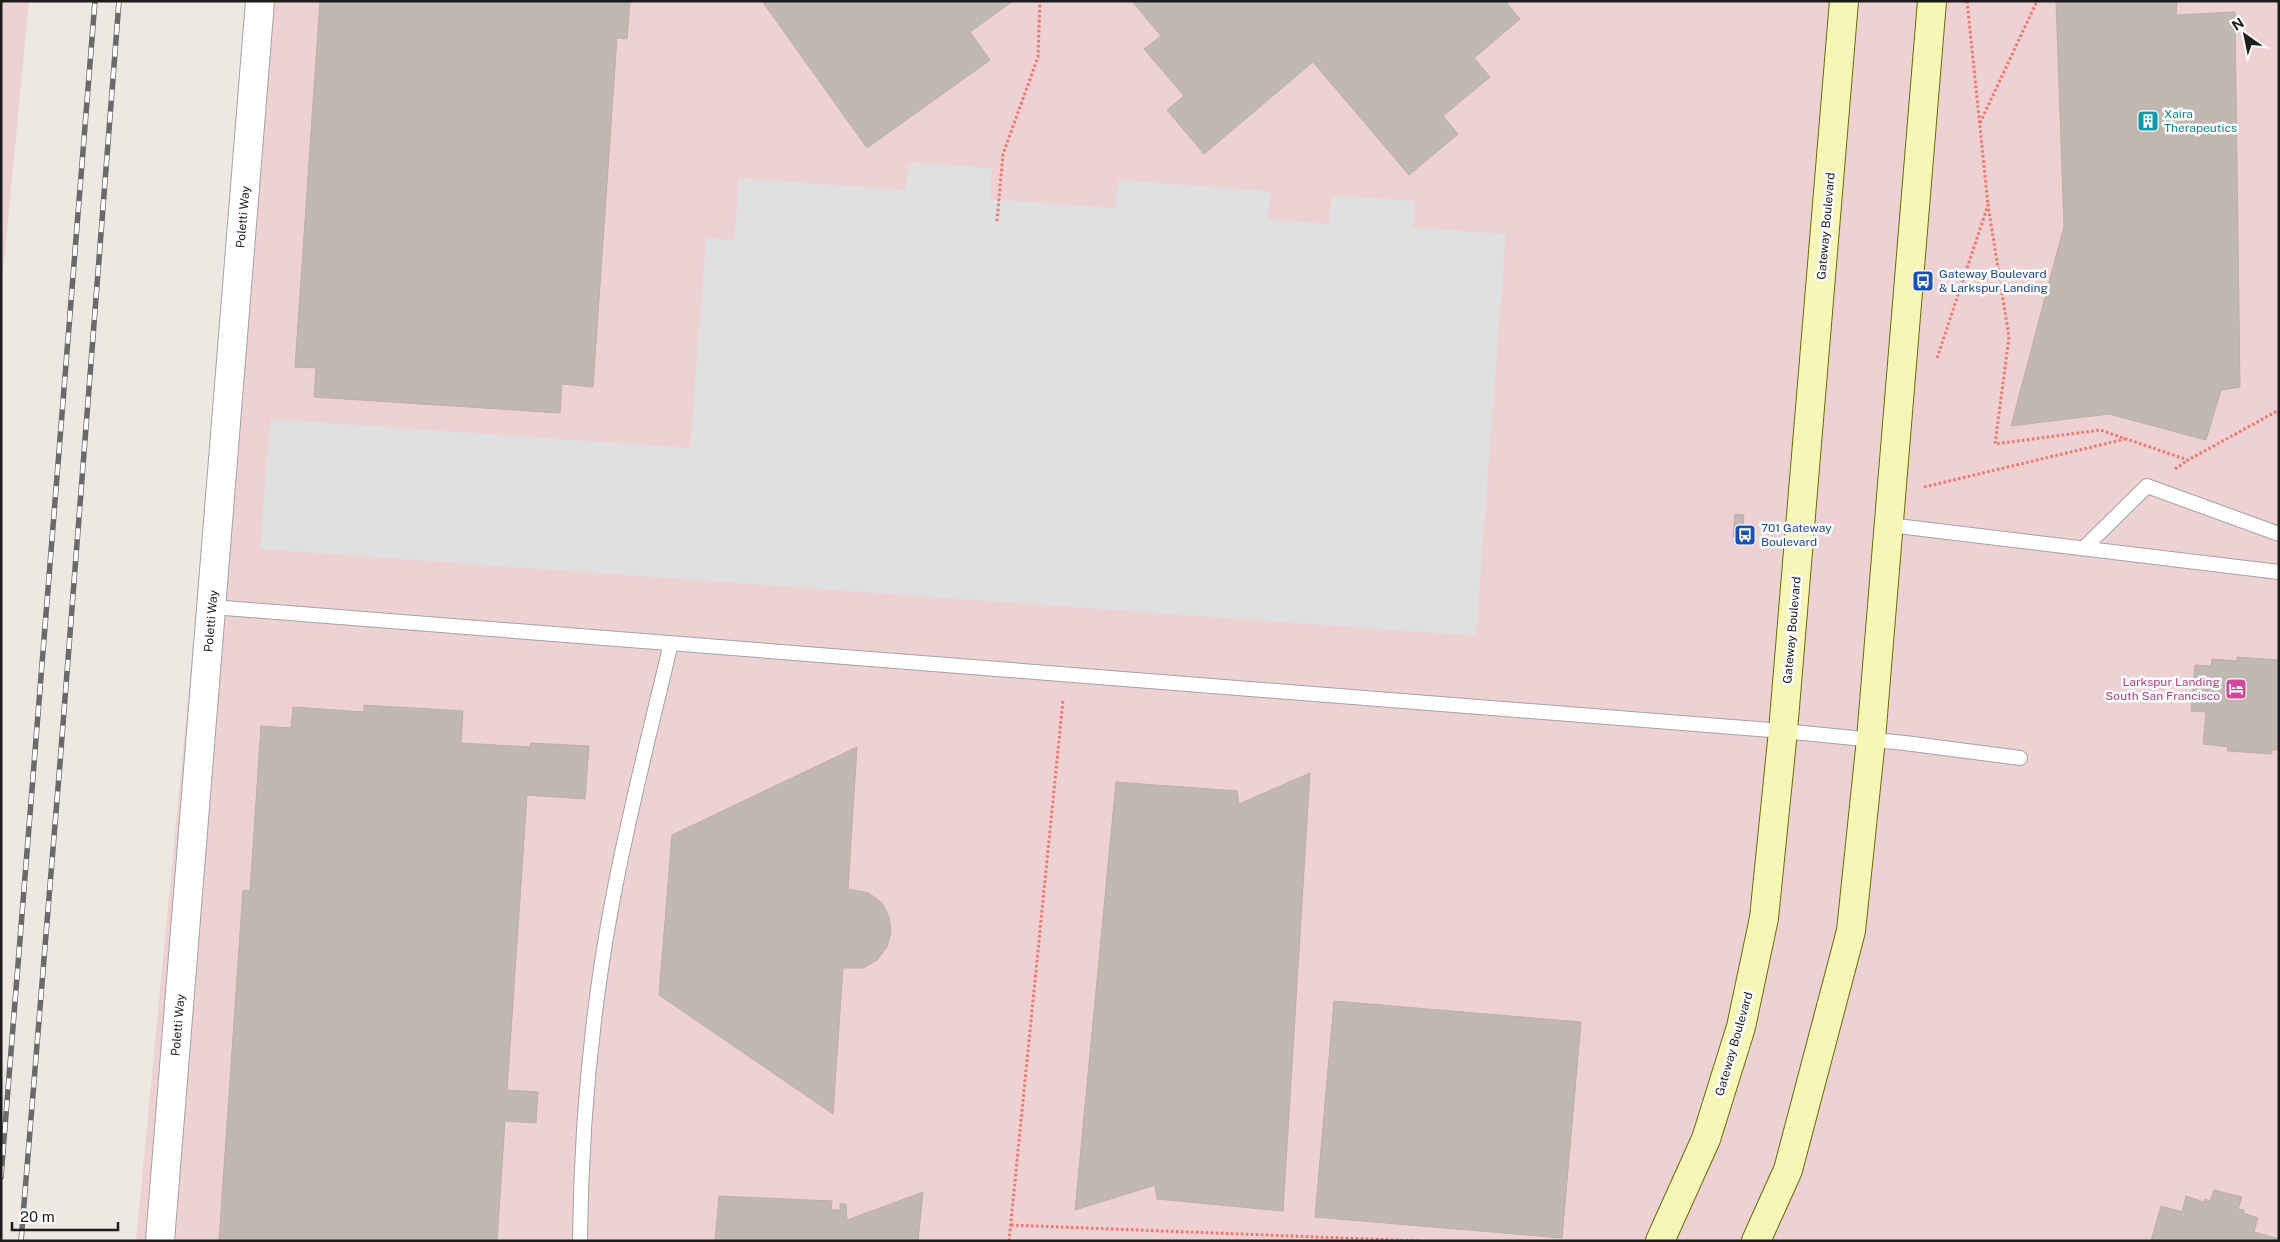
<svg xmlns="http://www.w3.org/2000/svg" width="2280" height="1242" font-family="'Public Sans',sans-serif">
	<rect width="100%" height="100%" fill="#ede9e2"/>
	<g fill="#eed1d2">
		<path d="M1,1h28l-28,292z"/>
		<path d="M255,1h2024v1240h-2143z"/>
	</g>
	<path fill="#e0e0e0" d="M908,162l84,6 -3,31 126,9 3,-28 152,11 -2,28 61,5 3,-29 83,6 -2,26 93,7 -30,402 -1216,-87 10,-130 420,29 16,-210 28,2 5,-62 167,12z"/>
	<g fill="#c1b8b2" stroke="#beafa5">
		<path d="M320,1h310l-3,38 -10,-1 -24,349 -31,-3 -2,29 -246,-16 2,-29 -21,-1z"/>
		<path d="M762,1h251l-43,31 20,28 -123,88z"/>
		<path d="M1132,1h373l15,18 -46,39 16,19 -47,39 15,18 -49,41 -96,-113 -109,92 -37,-44 17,-14 -40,-47 17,-13z"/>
		<path d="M2056,1h121l-1,14 59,-3 5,375 -19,3 -15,50 -97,-26 -98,12 53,-200z"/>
		<path d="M1735,514l9,1 -2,23 -9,-1z"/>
		<path d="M2237,657l42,3v90h-7v4l-45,-3 1,-4 -25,-3 3,-32 -15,-1 4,-46 16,1 1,-7 25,2z"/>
		<path d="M364,705l99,6 -2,32 69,4 1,-4 58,3 -4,53 -58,-4 -20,295 31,2 -2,31 -31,-2 -8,120h-278l24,-351 7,1 11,-165 30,2 2,-21 71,5z"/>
		<path d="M857,747l-9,142 21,4 13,10 7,14 2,15 -4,15 -10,13 -14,8h-20l-10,146 -174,-119 13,-160z"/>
		<path d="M1310,773l-27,438 -126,-12 -2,-14 -80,25 41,-428 121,9 2,13z"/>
		<path d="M1334,1001l247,21 -19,216 -247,-21z"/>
		<path d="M2214,1190l28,7 -4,12 6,1 -1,3 15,5 -4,14 25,7 -1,2h-127l10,-35 21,6 4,-16 18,6 1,-3 5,2z"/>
		<path d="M923,1192l-5,49h-203l4,-45 113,5 -1,9h9v-6h6l1,16z"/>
	</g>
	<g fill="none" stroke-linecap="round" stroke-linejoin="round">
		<g stroke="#a3a3a3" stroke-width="16">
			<g id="service">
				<path d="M1889,525l390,47"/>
				<path d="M2084,548l63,-62 132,48"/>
				<path d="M212,607l1571,124 122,12 115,15"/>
				<path d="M580,1241c1,-112 12,-233 33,-343 16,-86 38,-170 58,-255"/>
			</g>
		</g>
		<g stroke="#a3a3a3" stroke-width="30">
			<path id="minor" d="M160,1241l100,-1240"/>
		</g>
		<g stroke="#666d09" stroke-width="30">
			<g id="secondary">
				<path d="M1660,1241l46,-102 35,-112 23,-109 19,-187 61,-730"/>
				<path d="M1756,1241l32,-71 63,-239 20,-192 61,-738"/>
			</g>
		</g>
		<g stroke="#f3756d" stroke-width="3" stroke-dasharray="2.5 2.5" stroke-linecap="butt">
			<path d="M1967,1l21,204"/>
			<path d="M1980,123l57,-122"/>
			<path d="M997,221l6,-67 35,-97 2,-56"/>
			<path d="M1937,358l51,-153 21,132 -14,107 105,-14 88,30 91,-50"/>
			<path d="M2175,469l13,-9"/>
			<path d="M1924,487l201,-48"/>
			<path d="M1011,1225l408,16"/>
			<path d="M1009,1241l54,-541"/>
		</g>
		<use href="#service" stroke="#fff" stroke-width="14"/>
		<use href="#minor" stroke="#fff" stroke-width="28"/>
		<use href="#secondary" stroke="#f6f6b7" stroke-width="28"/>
		<g stroke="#6a6a6a" stroke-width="5.5">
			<g id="rail">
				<path d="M1,1177l94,-1176"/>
				<path d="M21,1241l39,-478 59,-762"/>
			</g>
		</g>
		<use href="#rail" stroke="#fff" stroke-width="4" stroke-dasharray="11" stroke-linecap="butt"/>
	</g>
	<defs>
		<g id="building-square" transform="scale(1.125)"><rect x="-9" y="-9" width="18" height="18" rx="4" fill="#0f9aa8" stroke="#fff"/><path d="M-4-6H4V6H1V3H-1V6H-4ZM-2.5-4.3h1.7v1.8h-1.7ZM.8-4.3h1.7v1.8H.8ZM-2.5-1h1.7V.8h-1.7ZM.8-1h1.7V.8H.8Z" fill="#fff"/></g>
		<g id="bus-square" transform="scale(1.125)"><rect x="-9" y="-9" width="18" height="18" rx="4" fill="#1a4fb4" stroke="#fff"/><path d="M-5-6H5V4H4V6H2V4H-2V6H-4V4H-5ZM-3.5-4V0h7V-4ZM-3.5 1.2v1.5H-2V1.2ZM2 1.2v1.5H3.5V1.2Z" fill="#fff"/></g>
		<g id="hotel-square" transform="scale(1.125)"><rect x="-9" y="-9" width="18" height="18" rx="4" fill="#d1479c" stroke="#fff"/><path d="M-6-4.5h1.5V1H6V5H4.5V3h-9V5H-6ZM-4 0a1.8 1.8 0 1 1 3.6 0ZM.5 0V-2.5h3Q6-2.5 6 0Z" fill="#fff"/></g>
	</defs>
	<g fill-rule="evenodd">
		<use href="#building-square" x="2148" y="121"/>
		<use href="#bus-square" x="1923" y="281"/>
		<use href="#bus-square" x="1745" y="535"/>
		<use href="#hotel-square" x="2236" y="689"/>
	</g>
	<g text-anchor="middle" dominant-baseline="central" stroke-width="5" stroke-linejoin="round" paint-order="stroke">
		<g font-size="12" fill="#0d838f" stroke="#fff" text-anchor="start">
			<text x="2164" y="114">Xaira<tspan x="2164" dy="14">Therapeutics</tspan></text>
		</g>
		<g font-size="12" fill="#1c1c1c" stroke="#fff">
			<text transform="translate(243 217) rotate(-85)">Poletti Way</text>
			<text transform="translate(1826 226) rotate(-85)">Gateway Boulevard</text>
			<text transform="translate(211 621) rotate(-85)">Poletti Way</text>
			<text transform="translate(1792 630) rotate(-85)">Gateway Boulevard</text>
			<text transform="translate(178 1025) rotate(-85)">Poletti Way</text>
			<text transform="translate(1734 1044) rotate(-74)">Gateway Boulevard</text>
		</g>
		<g font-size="12" fill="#164399" stroke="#fff" text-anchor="start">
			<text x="1939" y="274">Gateway Boulevard<tspan x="1939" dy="14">&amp; Larkspur Landing</tspan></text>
			<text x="1761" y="528">701 Gateway<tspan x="1761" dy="14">Boulevard</tspan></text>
		</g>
		<g font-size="12" fill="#b23c85" stroke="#fff" text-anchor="end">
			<text x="2220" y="682">Larkspur Landing<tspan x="2220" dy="14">South San Francisco</tspan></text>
		</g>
	</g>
	<rect width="2280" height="1242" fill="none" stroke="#1c1c1c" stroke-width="5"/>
	<g transform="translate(2245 35) rotate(327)" stroke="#ffffff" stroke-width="4" paint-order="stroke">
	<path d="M0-4L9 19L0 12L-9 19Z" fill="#1c1c1c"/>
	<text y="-8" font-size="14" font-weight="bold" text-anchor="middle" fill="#1c1c1c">N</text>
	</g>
	<path d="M12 1222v8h106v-8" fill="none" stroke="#1c1c1c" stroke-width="2.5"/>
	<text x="20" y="1222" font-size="15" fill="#1c1c1c" stroke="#ffffff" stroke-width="4" paint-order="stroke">20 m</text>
</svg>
